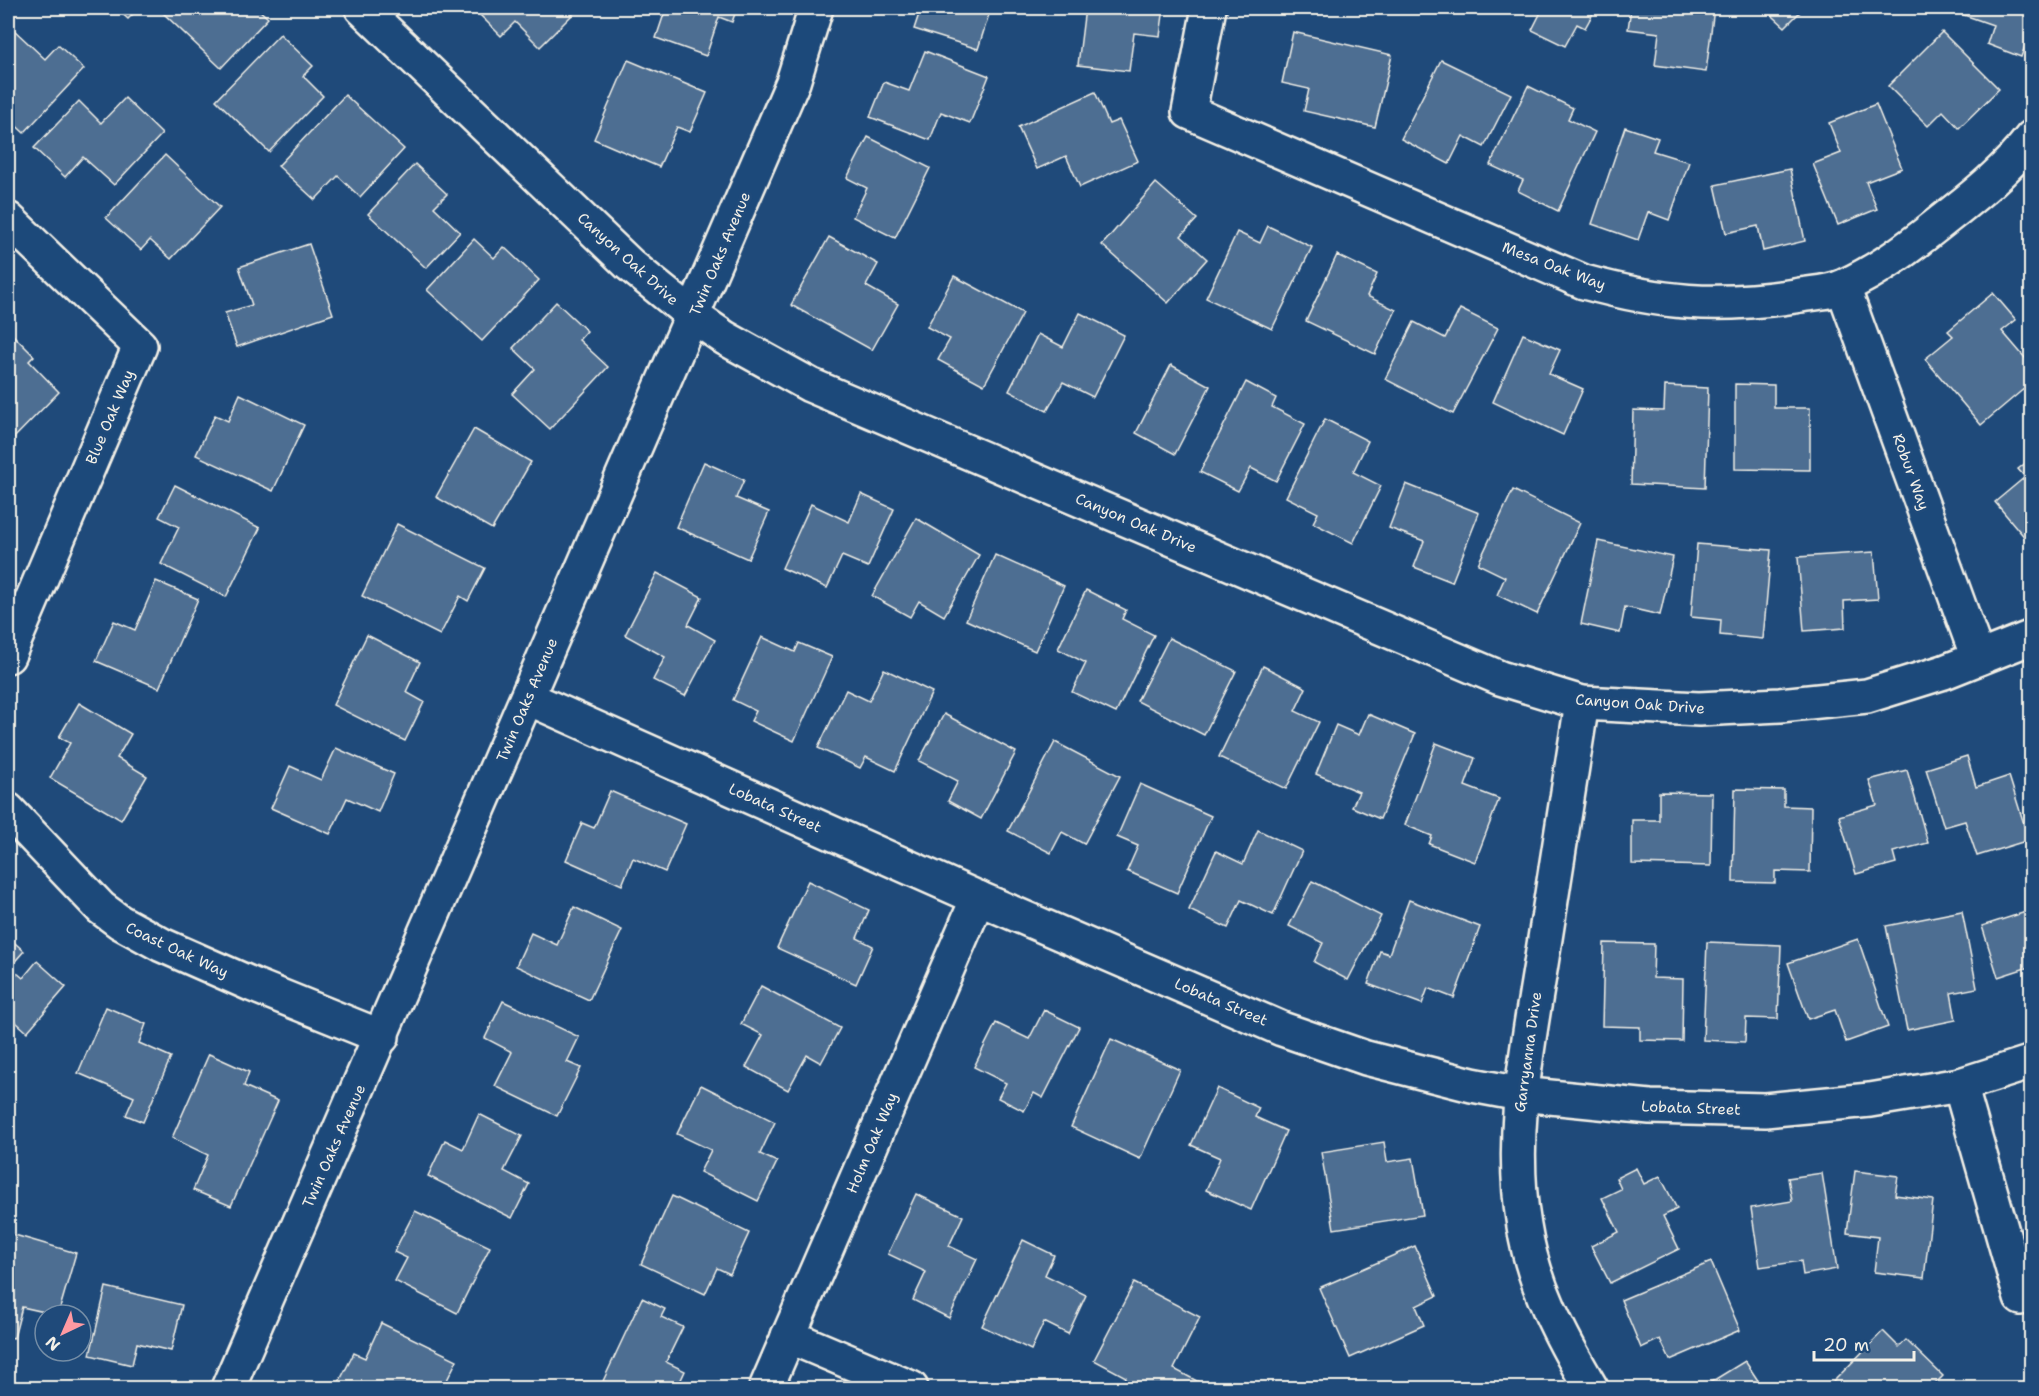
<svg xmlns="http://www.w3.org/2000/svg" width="2039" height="1396" font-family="'Shantell Sans',sans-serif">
	<rect width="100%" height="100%" fill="#1f4a7a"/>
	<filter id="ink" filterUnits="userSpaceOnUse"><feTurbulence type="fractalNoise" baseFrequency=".0167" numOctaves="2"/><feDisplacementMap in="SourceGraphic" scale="12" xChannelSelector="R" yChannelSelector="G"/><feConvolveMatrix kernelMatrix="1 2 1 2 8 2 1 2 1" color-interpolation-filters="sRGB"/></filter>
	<g filter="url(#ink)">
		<g fill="#4d6e92" stroke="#f4f1e8" stroke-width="1.5">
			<path d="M116,8h23l-11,11z"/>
			<path d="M167,8h90l11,10 -47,50 -59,-56z"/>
			<path d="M473,8h98l4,4 -35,35 -25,-25 -14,14z"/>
			<path d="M666,8h71l-5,14 -13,-5 -13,39 -50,-18z"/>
			<path d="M921,8h70l-13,41 -64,-20z"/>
			<path d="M1085,8h79l-4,28 -26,-3 -5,38 -51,-6z"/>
			<path d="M1533,8h63l-11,20 -8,-4 -12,22 -33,-16 9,-18z"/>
			<path d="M1631,8h83l-8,64 -51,-7 4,-32 -31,-4z"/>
			<path d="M1764,8h40l-19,19z"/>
			<path d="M1944,8h88v19l-11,30 -34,-13 6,-19z"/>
			<path d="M13,29l32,30 13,-14 26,24 -60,64 -16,-15v-83z"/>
			<path d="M1293,32l99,23 -17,72 -71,-16 5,-22 -27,-6z"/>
			<path d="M1942,32l57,57 -40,39 -16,-17 -15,15 -40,-40z"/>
			<path d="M280,34l33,32 -10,10 20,20 -54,56 -53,-52z"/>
			<path d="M925,51l64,25 -19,47 -29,-11 -11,28 -60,-23 14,-35 25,9z"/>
			<path d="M628,60l79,33 -17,39 -13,-5 -18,40 -65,-28z"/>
			<path d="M1441,60l70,34 -27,53 -21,-11 -14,28 -48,-25z"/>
			<path d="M1528,86l45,22 -5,11 27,13 -37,79 -40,-20 5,-11 -33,-15z"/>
			<path d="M1095,92l14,32 10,-4 19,41 -58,26 -14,-31 -29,13 -19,-42z"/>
			<path d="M345,95l59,54 -44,48 -22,-21 -23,24 -37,-34z"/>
			<path d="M125,98l37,36 -48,51 -31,-28 -18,20 -31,-29 45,-47 22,22z"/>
			<path d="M1876,104l26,64 -36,14 11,27 -39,16 -25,-61 28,-11 -12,-30z"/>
			<path d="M1625,127l33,11 -5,13 36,11 -20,58 -21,-8 -10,28 -46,-16z"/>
			<path d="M868,137l62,31 -35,70 -42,-21 14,-29 -20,-10z"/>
			<path d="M165,155l55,52 -49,52 -21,-19 -9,10 -35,-32z"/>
			<path d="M415,164l32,30 -13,13 26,25 -34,36 -58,-54z"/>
			<path d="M1790,169l15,72 -42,10 -5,-25 -32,7 -11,-48z"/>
			<path d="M1156,183l41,36 -16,17 26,23 -39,44 -66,-58z"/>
			<path d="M1268,226l44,21 -40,82 -66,-31 31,-66 23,11z"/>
			<path d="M829,237l49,27 -12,22 32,18 -26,46 -81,-45z"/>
			<path d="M474,239l20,19 10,-11 35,33 -57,61 -55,-51z"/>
			<path d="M309,244l24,70 -96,33 -12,-34 27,-8 -13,-38z"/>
			<path d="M1337,255l40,19 -10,22 29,14 -21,44 -69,-33z"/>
			<path d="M954,276l69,37 -39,72 -46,-25 12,-21 -23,-12z"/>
			<path d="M1993,293l23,27 -14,11 30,35v16l-51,43 -56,-66 28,-23 -5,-5z"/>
			<path d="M556,302l31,29 -8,9 29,27 -58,62 -38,-35 23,-25 -22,-21z"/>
			<path d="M1460,309l38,19 -45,86 -68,-35 29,-57 31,16z"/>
			<path d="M1080,313l44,22 -31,62 -30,-15 -16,29 -38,-20 29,-57 25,13z"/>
			<path d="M8,330l26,26 -5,5 30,31 -51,52z"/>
			<path d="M1523,334l37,16 -11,24 34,15 -20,46 -70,-33z"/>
			<path d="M1171,365l39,21 -35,68 -39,-21z"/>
			<path d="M1246,382l30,16 -4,9 33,17 -29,57 -25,-13 -13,23 -38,-19z"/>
			<path d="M1735,384l39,1v23h36v62l-75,-1z"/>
			<path d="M1665,386l43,2 -3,100 -74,-4 2,-74 31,1z"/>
			<path d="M240,394l64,31 -31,66 -77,-36 19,-40 13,6z"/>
			<path d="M1325,419l43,22 -15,31 28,14 -28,57 -40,-20 5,-10 -32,-16z"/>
			<path d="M474,429l57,33 -39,67 -56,-32z"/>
			<path d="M2032,458v88l-37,-44 30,-25 -7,-8z"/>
			<path d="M704,462l40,18 -8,18 33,14 -21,47 -72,-32z"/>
			<path d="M1406,484l73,29 -27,69 -38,-15 10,-26 -35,-13z"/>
			<path d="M175,485l85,43 -34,69 -65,-33 18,-37 -20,-10z"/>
			<path d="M1513,490l67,33 -43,91 -40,-19 8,-18 -27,-13z"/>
			<path d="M861,494l33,15 -26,58 -26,-11 -15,32 -45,-20 29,-64 38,18z"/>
			<path d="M916,518l63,37 -35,61 -25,-15 -9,16 -38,-21z"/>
			<path d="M397,524l88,44 -17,33 -8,-5 -20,39 -78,-39z"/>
			<path d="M1598,541l75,16 -13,58 -35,-8 -5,26 -39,-9z"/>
			<path d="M1697,544l74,6 -8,89 -43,-4 1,-15 -30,-3z"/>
			<path d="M1874,552l4,47 -34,2 1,27 -41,3 -6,-74z"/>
			<path d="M995,555l69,31 -29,65 -69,-31z"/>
			<path d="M657,573l45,24 -14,28 27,15 -30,56 -32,-16 12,-23 -40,-22z"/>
			<path d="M156,581l42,18 -39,89 -63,-27 18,-40 21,9z"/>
			<path d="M1086,590l40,20 -4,9 32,16 -38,78 -44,-21 14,-29 -28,-14z"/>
			<path d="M367,635l53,27 -14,30 18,10 -19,39 -72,-36z"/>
			<path d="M762,637l33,15 4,-9 33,14 -38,84 -43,-20 5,-10 -23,-11z"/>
			<path d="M1169,638l67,33 -32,64 -67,-34z"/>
			<path d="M1263,666l43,22 -11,23 24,11 -33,67 -67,-32z"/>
			<path d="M884,669l48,23 -37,79 -29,-14 -6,11 -42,-20 28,-58 23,11z"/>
			<path d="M79,703l52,31 -14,24 30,18 -26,44 -71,-42 20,-35 -11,-6z"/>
			<path d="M944,714l72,38 -35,67 -33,-18 10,-20 -39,-20z"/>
			<path d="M1368,714l47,20 -35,85 -28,-12 7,-15 -43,-18 20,-49 23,10z"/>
			<path d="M1055,742l65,34 -36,68 -22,-12 -11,21 -43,-22z"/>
			<path d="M1436,743l39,15 -10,28 34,13 -24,63 -46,-18 3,-8 -27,-11z"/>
			<path d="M336,748l58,26 -16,38 -31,-14 -17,36 -59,-26 19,-42 31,14z"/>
			<path d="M1967,756l9,31 33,-11 20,64 -52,16 -12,-35 -21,6 -18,-58z"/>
			<path d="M1907,770l21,73 -35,9 3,11 -40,11 -17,-58 38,-11 -8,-25z"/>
			<path d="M1140,784l71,32 -34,77 -50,-22 11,-25 -21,-9z"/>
			<path d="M1735,789l49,1v16l27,1 -1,65 -35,-1v12l-42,-1z"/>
			<path d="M610,791l76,33 -21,48 -32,-14 -11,27 -56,-25 16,-37 12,5z"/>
			<path d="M1659,792l53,1 -1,73 -79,-2v-44h27z"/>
			<path d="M1258,830l44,21 -29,64 -32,-15 -13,28 -39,-18 27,-59 27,13z"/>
			<path d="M808,881l61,29 -12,28 16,8 -17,38 -79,-36z"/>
			<path d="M1312,881l69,35 -33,64 -34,-18 9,-19 -34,-17z"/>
			<path d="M1409,900l71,27 -26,71 -26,-10 -6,16 -54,-20 12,-33 9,3z"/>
			<path d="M574,907l48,23 -33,70 -73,-34 15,-33 26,12z"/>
			<path d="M2032,910v56l-34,11 -16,-51z"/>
			<path d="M1962,911l15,77 -26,5 5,27 -49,10 -21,-104z"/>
			<path d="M8,937l16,14 -14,16 13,11 14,-17 29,26 -39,45 -19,-17z"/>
			<path d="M1858,939l30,88 -42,15 -11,-32 -27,9 -20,-56z"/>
			<path d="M1707,942l74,3 -3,74 -32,-1 -1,24 -42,-2z"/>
			<path d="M1604,943l50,1 -1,34 30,1 -1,62 -42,-1v-13l-38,-1z"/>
			<path d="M761,986l79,42 -19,35 -14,-8 -19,35 -42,-23 17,-32 -22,-11z"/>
			<path d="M503,1001l76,36 -12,25 14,6 -24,48 -62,-30 17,-34 -27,-14z"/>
			<path d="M106,1007l40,17 -7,19 32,14 -28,65 -17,-7 8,-18 -56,-24z"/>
			<path d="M1044,1010l35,17 -36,71 -9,-5 -10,18 -26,-13 8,-15 -32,-16 22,-44 33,16z"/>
			<path d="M1111,1039l69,31 -40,89 -69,-32z"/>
			<path d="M209,1054l40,18 -5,14 34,15 -47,105 -38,-16 15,-35 -36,-17z"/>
			<path d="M701,1085l74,37 -15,32 17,8 -19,39 -58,-29 11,-22 -34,-16z"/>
			<path d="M1217,1088l42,20 -4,9 31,14 -35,79 -45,-20 14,-32 -29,-13z"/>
			<path d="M479,1114l43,22 -18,35 25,13 -17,34 -84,-42 17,-36 18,9z"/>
			<path d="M1384,1142l3,20 26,-4 10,57 -89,14 -13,-77z"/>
			<path d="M1636,1168l8,16 16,-8 17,33 -14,7 16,33 -69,34 -19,-37 28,-14 -17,-34 19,-9 -5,-11z"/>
			<path d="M1855,1171l43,5 -3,19 38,5 -9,78 -50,-6 4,-35 -31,-4z"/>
			<path d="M1822,1173l15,96 -34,6 -2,-14 -41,6 -9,-59 41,-7 -4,-23z"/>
			<path d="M916,1194l47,22 -14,30 28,13 -28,59 -36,-18 13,-28 -38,-18z"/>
			<path d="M672,1196l77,37 -19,41 -13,-6 -12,26 -64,-30z"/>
			<path d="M415,1211l75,36 -33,66 -62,-32 12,-23 -13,-6z"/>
			<path d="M8,1233l68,20 -18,62 -36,-8 -8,31 -6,-1z"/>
			<path d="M1023,1240l31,15 -9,20 41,20 -18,39 -24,-12 -13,28 -49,-24z"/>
			<path d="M1415,1246l22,50 -21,10 8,19 -74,33 -31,-70z"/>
			<path d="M1711,1262l29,68 -70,30 -10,-21 -19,9 -20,-48z"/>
			<path d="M1134,1283l66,34 -26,52 36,19h-84l-4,-2 4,-9 -32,-17z"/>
			<path d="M106,1287l76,18 -11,46 -34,-8 -5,22 -42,-10z"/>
			<path d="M642,1298l23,11 -4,8 22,10 -17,35 19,9 -8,17h-58l-16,-7z"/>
			<path d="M381,1323l76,37 -14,28h-107l18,-35 11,5z"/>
			<path d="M1883,1331l16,16 7,-7 37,36 -12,12h-91l-7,-6z"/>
			<path d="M1745,1361l18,27h-62z"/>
		</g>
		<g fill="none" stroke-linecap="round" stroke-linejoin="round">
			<g stroke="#f4f1e8" stroke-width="38">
				<g id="minor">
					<path d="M362,8l268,257 63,51 32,22 85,47 690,293 82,25 117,6 81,-4 87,-9 77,-24 88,-35"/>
					<path d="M1209,8l-20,104 395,170c77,21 132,26 211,14 15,-3 35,-3 49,-10 36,-16 68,-41 98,-65 32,-25 66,-52 90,-84"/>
					<path d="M8,219l132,127 -132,310"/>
					<path d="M1843,287l135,371"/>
					<path d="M528,698l450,200 304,131 84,29 106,27 48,9 130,13 115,3 105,-10 90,-15 72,-23"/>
					<path d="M1582,703c-14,87 -28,174 -41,261 -14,87 -32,173 -17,262 9,59 37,111 67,162"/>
					<path d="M8,810l93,98 19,14 42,23 91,40 129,52"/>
					<path d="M1960,1085l61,213"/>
					<path d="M788,1336l123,52"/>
					<path d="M766,1388l212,-490"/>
				</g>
			</g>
			<g stroke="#f4f1e8" stroke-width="38">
				<path id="tertiary" d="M228,1388l543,-1255 22,-51 23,-74"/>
			</g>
			<use href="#minor" stroke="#1f4a7a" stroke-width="33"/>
			<use href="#tertiary" stroke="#1f4a7a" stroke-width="33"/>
		</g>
	</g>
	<g text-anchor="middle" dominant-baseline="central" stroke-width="6" stroke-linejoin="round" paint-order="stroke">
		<g font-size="15" fill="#f4f1e8" stroke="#1f4a7a">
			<text transform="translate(720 254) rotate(-67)">Twin Oaks Avenue</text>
			<text transform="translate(628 259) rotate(42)">Canyon Oak Drive</text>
			<text transform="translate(1554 266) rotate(21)">Mesa Oak Way</text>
			<text transform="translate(110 417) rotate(-67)">Blue Oak Way</text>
			<text transform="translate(1911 472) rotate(70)">Robur Way</text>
			<text transform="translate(1136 523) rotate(23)">Canyon Oak Drive</text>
			<text transform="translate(527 700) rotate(-67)">Twin Oaks Avenue</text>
			<text transform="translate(1640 704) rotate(4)">Canyon Oak Drive</text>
			<text transform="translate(775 808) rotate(24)">Lobata Street</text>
			<text transform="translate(177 950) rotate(25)">Coast Oak Way</text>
			<text transform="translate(1221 1002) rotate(23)">Lobata Street</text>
			<text transform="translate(1528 1052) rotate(-82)">Garryanna Drive</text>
			<text transform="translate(1691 1108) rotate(2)">Lobata Street</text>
			<text transform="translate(872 1143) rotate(-67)">Holm Oak Way</text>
			<text transform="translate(334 1146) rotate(-66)">Twin Oaks Avenue</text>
		</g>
	</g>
	<rect width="2039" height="1396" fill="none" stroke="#1f4a7a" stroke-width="30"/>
	<rect x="15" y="15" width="2009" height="1366" fill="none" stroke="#f4f1e8" stroke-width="2" filter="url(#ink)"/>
	<g transform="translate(63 1333) rotate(224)"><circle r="28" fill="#1f4a7a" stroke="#748da6" stroke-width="1.5"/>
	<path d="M0-4.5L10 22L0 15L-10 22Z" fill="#ff9aa2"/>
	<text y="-9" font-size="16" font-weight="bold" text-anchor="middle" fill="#f4f1e8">N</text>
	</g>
	<path d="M1814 1351v9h100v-9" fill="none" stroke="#f4f1e8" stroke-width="3"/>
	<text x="1823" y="1351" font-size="18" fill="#f4f1e8" stroke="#1f4a7a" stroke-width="4.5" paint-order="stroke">20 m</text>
</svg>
